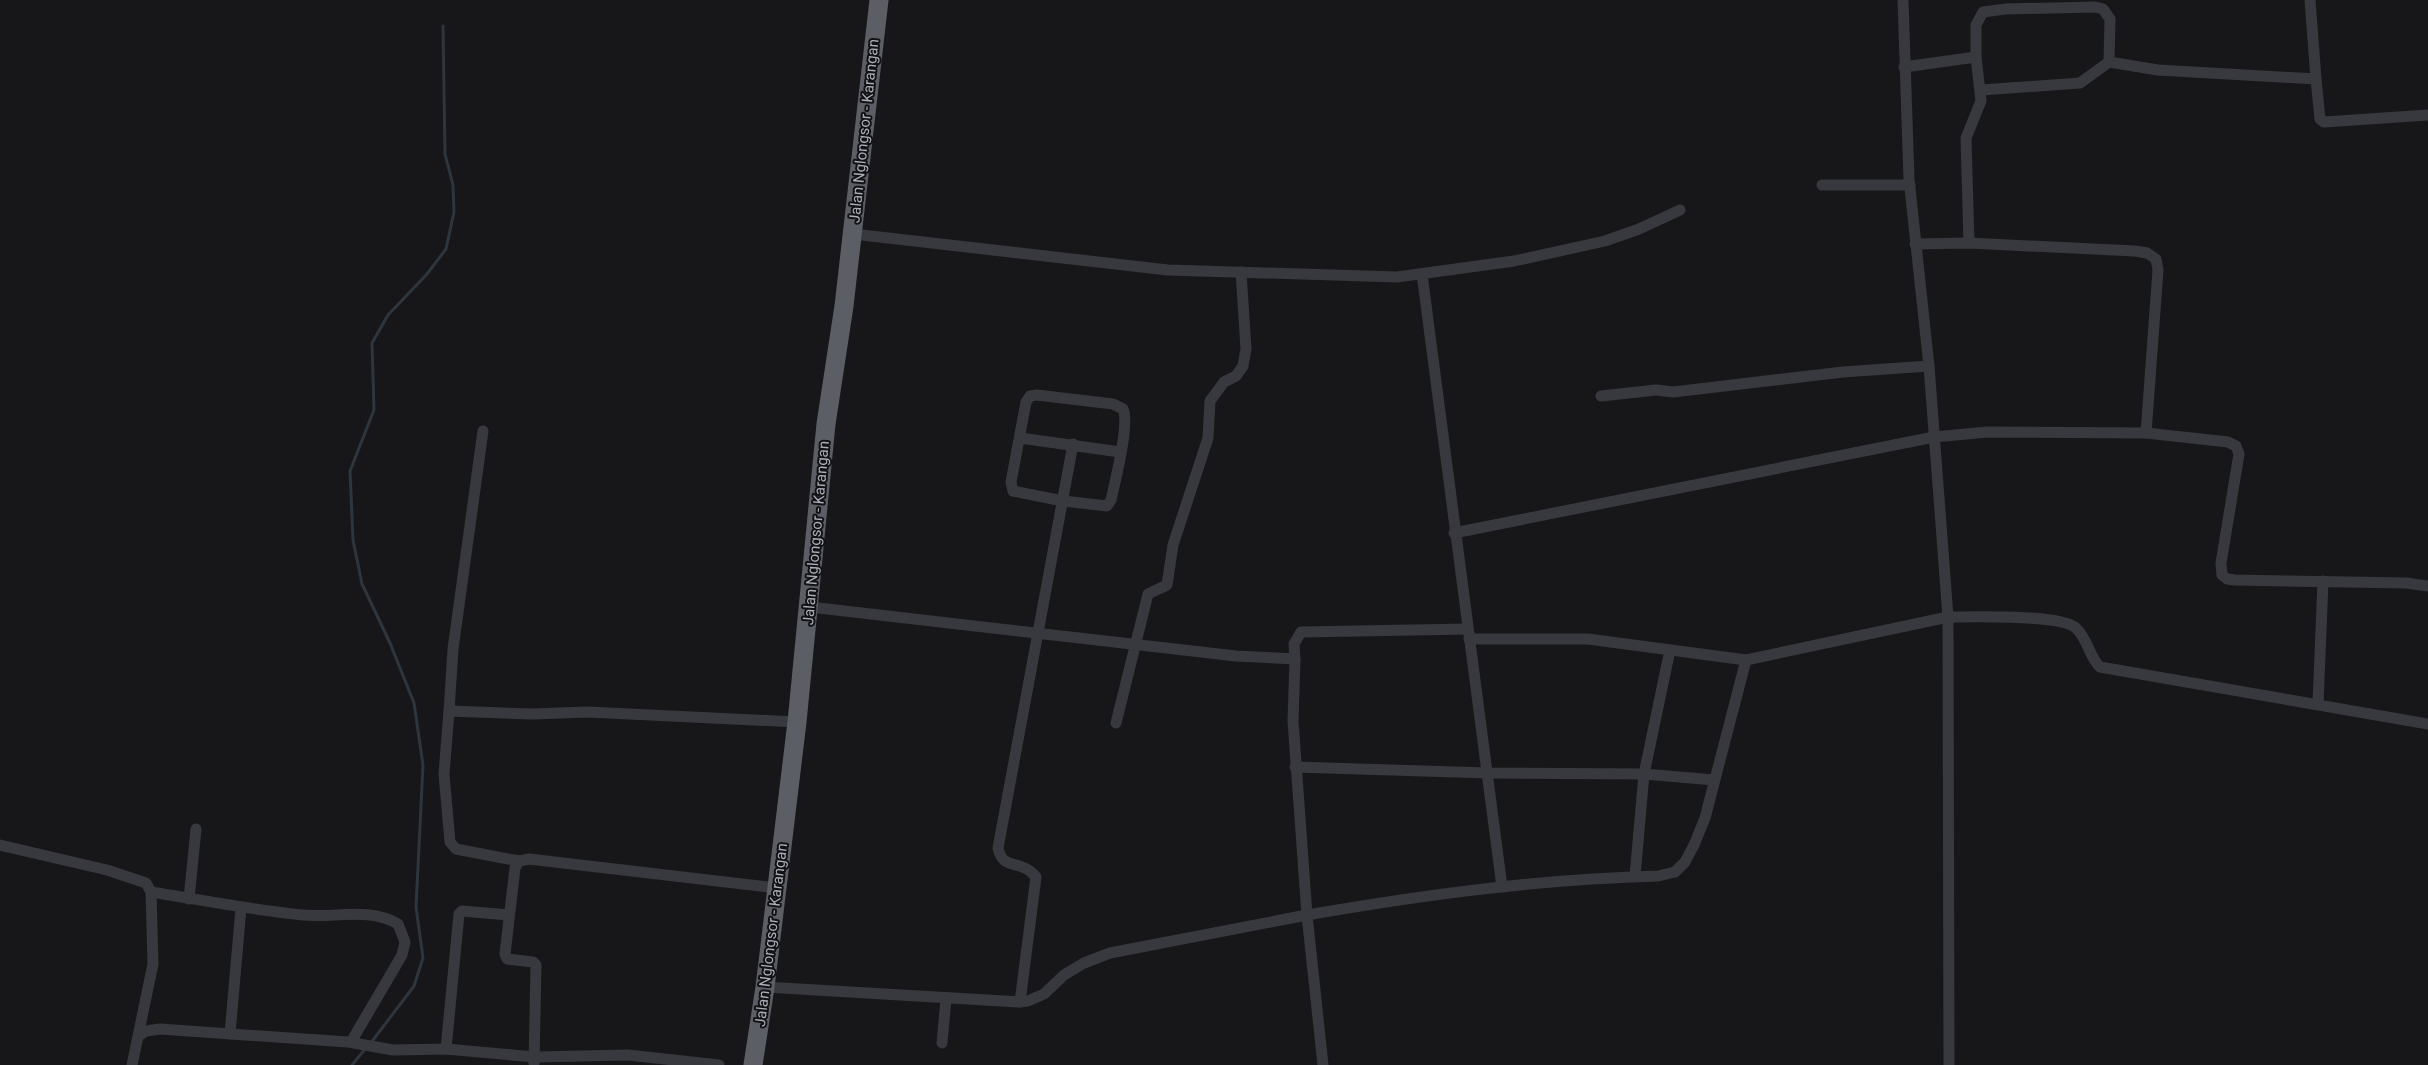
<svg xmlns="http://www.w3.org/2000/svg" width="2428" height="1065" font-family="Roboto,sans-serif">
	<rect width="100%" height="100%" fill="#171719"/>
	<g fill="none" stroke-linecap="round" stroke-linejoin="round">
		<g stroke="#2d363e" stroke-width="3">
			<path d="M370,1044l44,-58 9,-28 -7,-51 7,-142 -9,-62 -24,-60 -28,-59 -9,-44 -3,-69 24,-61 -2,-67 16,-28 39,-41 19,-25 8,-37 -1,-27 -8,-31 -2,-128"/>
			<path d="M352,1065l14,-17"/>
		</g>
		<g stroke="#38393e" stroke-width="11">
			<path d="M1904,67l72,-10v-32l7,-13 23,-3 89,-2 8,2 7,10 -1,43 49,8 158,9 -6,-79"/>
			<path d="M2316,79l4,40 4,3 104,-7"/>
			<path d="M1981,90l99,-7 29,-21"/>
			<path d="M1822,185h88"/>
			<path d="M853,234l315,36 229,7 117,-16 91,-20 34,-12 41,-19"/>
			<path d="M1969,243l-3,-105 15,-37 -5,-44"/>
			<path d="M1915,244l54,-1 166,8 12,2 9,6 2,11 -12,163 82,9 8,4 3,8 -18,109 1,12 5,4 8,1 171,3 22,3"/>
			<path d="M1422,274l80,613"/>
			<path d="M1037,395l76,9 10,5c7,15 -8,72 -12,91l-4,6 -44,-5 -50,-10 -2,-9 15,-80 4,-6z"/>
			<path d="M1601,396l55,-6 17,2 170,-20 86,-6"/>
			<path d="M483,431l-30,218 -4,62 83,3 56,-2 209,10"/>
			<path d="M1020,438l100,14"/>
			<path d="M1454,533l480,-96 53,-5 159,1"/>
			<path d="M1469,639h119l158,21"/>
			<path d="M1670,650l-26,124 70,6"/>
			<path d="M1295,659l-1,-15 7,-12 166,-3"/>
			<path d="M2318,704l5,-123"/>
			<path d="M449,711l-5,63 6,68 6,7 63,12"/>
			<path d="M1116,723l32,-129 19,-9 6,-40 35,-107 2,-37 14,-19 12,-6 7,-10 3,-17 -5,-77"/>
			<path d="M1295,767l193,6 156,1 -9,102"/>
			<path d="M0,845l107,25 39,13 5,9 2,72 -21,101"/>
			<path d="M151,892c51,8 101,18 152,23 32,3 66,-8 95,9l7,18 -3,13 -51,87"/>
			<path d="M189,899l7,-70"/>
			<path d="M765,987l255,15 8,-1 16,-7 20,-19 20,-12 26,-10 197,-38 -14,-194 2,-62 -59,-3 -426,-49"/>
			<path d="M1020,1002l16,-125c-15,-19 -33,-5 -38,-29l75,-404"/>
			<path d="M230,1034l11,-126"/>
			<path d="M140,1035l6,-4 14,-2 188,13 45,8 53,-1 88,8 94,-2 91,10"/>
			<path d="M942,1043l4,-44"/>
			<path d="M446,1049l13,-135 3,-3 47,4"/>
			<path d="M534,1063l2,-98 -3,-3 -26,-3 -2,-5 10,-86 4,-7 10,-2 248,29"/>
			<path d="M1323,1065l-16,-150c116,-20 233,-36 351,-39l17,-4 10,-10 9,-17 11,-27 41,-158 202,-43 -19,-251 -20,-187 -6,-179"/>
			<path d="M1949,1065l-1,-448c25,0 112,-3 128,11 12,11 13,29 24,39l328,57"/>
		</g>
		<path stroke="#5c5e66" stroke-width="19" d="M753,1065l12,-78 32,-265 29,-298 18,-118 35,-306"/>
	</g>
	<g text-anchor="middle" dominant-baseline="central" stroke-width="4" stroke-linejoin="round" paint-order="stroke">
		<g font-size="15" fill="#a9aeb9" stroke="#121214">
			<text transform="translate(864 131) rotate(-84)">Jalan Nglongsor - Karangan</text>
			<text transform="translate(816 533) rotate(-85)">Jalan Nglongsor - Karangan</text>
			<text transform="translate(771 935) rotate(-83)">Jalan Nglongsor - Karangan</text>
		</g>
	</g>
</svg>
